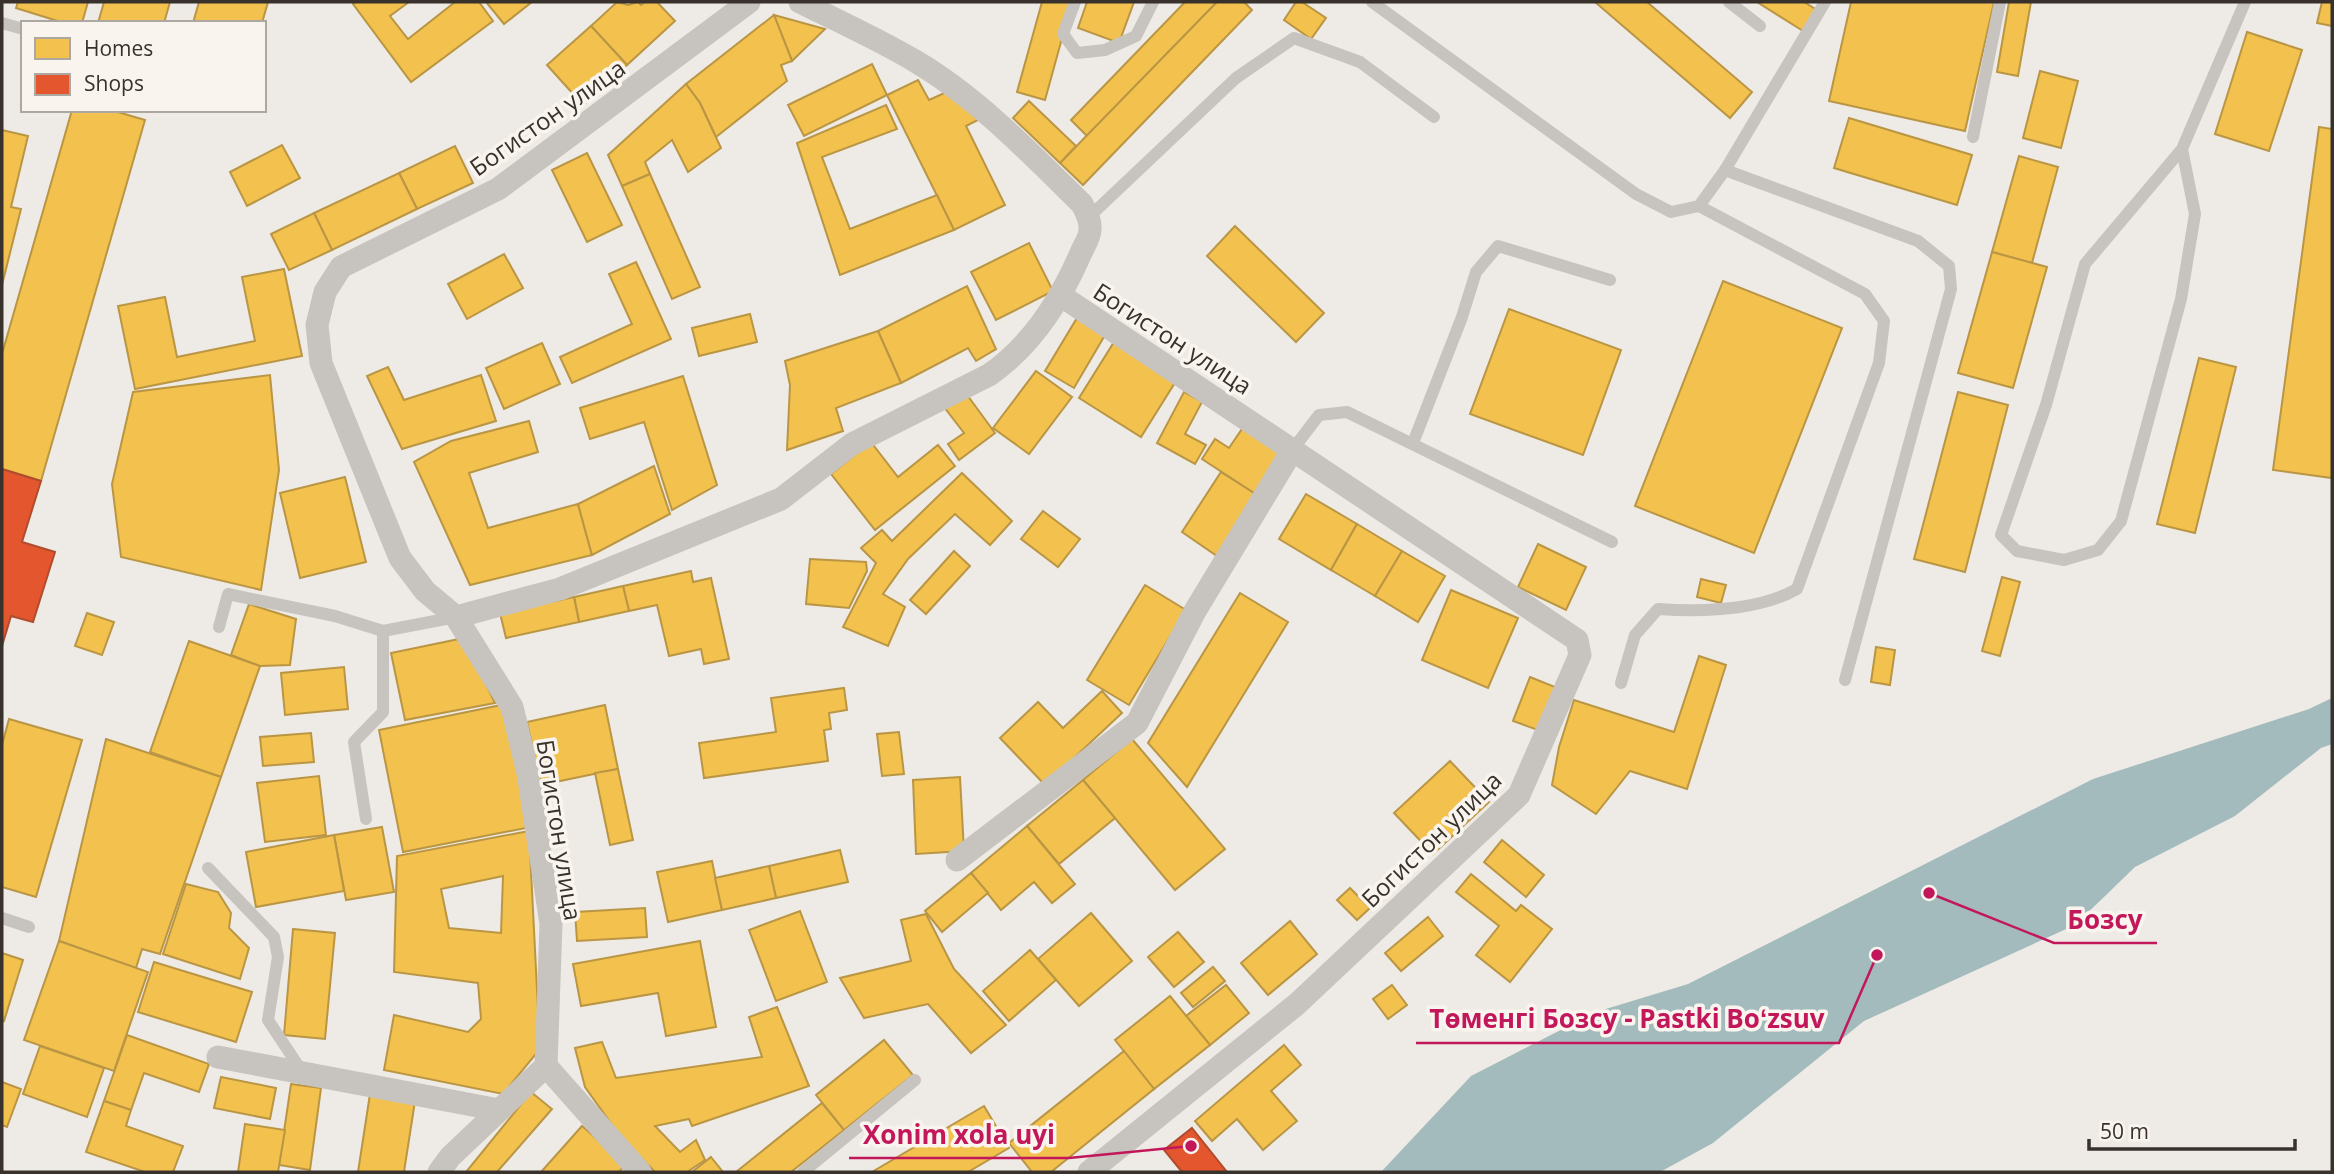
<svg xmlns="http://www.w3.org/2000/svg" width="2334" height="1174" font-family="'Open Sans',sans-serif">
	<rect width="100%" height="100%" fill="#eeebe6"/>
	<path fill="#a3bbbd" d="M2332,698v46l-11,4 -86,68 -100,51 -60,58 -211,96 -151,122 -53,29h-279l90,-96 125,-64 92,-28 405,-205 216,-70z"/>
	<g fill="#f2c14e" stroke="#ba9644" stroke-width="2" fill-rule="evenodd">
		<path d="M18,2h70l-6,21h-18l-48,-15z"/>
		<path d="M104,2h66l-6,21h-66z"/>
		<path d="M199,2h69l-6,21h-69z"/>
		<path d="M356,2h53l-19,14 18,23 47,-37h24l14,19 -82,61 -58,-78z"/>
		<path d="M486,2h46l-28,22z"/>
		<path d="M617,2l11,3 10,-3 3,3 4,-3h12l18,19 -48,44 -36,-39z"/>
		<path d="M1042,2h30l-27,98 -28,-8z"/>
		<path d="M1087,2h47l-15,41 -41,-15z"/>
		<path d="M1185,2h32l-130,134 -16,-16z"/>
		<path d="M1217,2h27l8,8 -169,175 -23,-22z"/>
		<path d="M1296,2h6l24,16 -15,21 -27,-19z"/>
		<path d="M1595,2h52l105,90 -22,26z"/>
		<path d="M1757,2h47l13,8 -14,21z"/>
		<path d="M1851,2h143l-29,129 -136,-30z"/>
		<path d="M2009,2h22l-13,74 -21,-4z"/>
		<path d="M2322,2h10v24l-15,-3z"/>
		<path d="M774,15l51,14 -33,32z"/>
		<path d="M774,15l18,46 -11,4 6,16 -71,56 -16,-34 -14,-19z"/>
		<path d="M591,26l36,39 -44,40 -36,-40z"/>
		<path d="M2247,32l55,18 -33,101 -54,-17z"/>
		<path d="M872,64l15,31 -83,41 -16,-31z"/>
		<path d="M2040,71l38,10 -17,67 -38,-10z"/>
		<path d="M918,80l11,20 22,-10 27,30 -12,6 39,79 -51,25 -67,-135z"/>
		<path d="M686,84l14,19 21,45 -33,24 -16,-32 -27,22 5,12 -28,12 -14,-31z"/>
		<path d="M1029,101l47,45 -16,17 -47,-45z"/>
		<path d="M886,105l11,24 -75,28 28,72 87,-34 17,35 -114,45 -43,-132z"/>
		<path d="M72,110h39l34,10 -104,361 -39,-12v-115z"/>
		<path d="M1849,118l123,37 -15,50 -123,-37z"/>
		<path d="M2319,127l13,2v349l-59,-8z"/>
		<path d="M2,130l26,6 -17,71 10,2 -19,76z"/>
		<path d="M282,145l18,33 -53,28 -17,-34z"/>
		<path d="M455,146l18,37 -56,26 -18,-36z"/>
		<path d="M587,153l35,72 -35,17 -35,-72z"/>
		<path d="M2019,156l39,11 -26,96 -40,-11z"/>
		<path d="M399,173l18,36 -85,41 -18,-37z"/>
		<path d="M650,174l50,113 -28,12 -50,-113z"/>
		<path d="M314,213l18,37 -43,20 -18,-36z"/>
		<path d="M1235,226l89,87 -28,29 -89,-86z"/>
		<path d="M1029,243l24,48 -57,29 -25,-48z"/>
		<path d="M1992,252l55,15 -34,121 -55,-15z"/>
		<path d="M504,254l19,34 -56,31 -19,-35z"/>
		<path d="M636,262l35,77 -99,44 -12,-26 72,-33 -23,-50z"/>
		<path d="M284,269l18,87 -167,33 -17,-83 47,-9 12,60 78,-16 -13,-64z"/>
		<path d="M1723,281l119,47 -88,225 -119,-47z"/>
		<path d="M967,286l29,63 -20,12 -8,-13 -67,35 -23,-52z"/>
		<path d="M1509,309l112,41 -38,105 -113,-41z"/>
		<path d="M750,314l7,28 -58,14 -7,-28z"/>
		<path d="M1077,318l28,17 -31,53 -29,-17z"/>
		<path d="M878,331l23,52 -65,25 7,23 -56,19 3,-65 -5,-24z"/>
		<path d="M1114,342l62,39 -35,56 -62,-39z"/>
		<path d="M542,343l18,41 -56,25 -18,-41z"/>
		<path d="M2199,358l37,9 -41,166 -38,-9z"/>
		<path d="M388,367l16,33 77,-25 15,46 -94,28 -35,-73z"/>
		<path d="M1036,371l36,26 -43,57 -36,-26z"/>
		<path d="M270,375l9,95 -18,120 -140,-33 -9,-73 21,-92z"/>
		<path d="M683,376l34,109 -45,25 -28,-88 -54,17 -10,-31z"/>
		<path d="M965,392l30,41 -36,27 -11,-16 16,-11 -20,-26z"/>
		<path d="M1184,392l18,10 -17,32 21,11 -11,19 -38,-21z"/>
		<path d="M1958,392l50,13 -43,167 -51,-13z"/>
		<path d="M529,421l9,31 -69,21 19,55 90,-24 14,51 -122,30 -56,-123 37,-21z"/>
		<path d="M1244,426l41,27 -28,42 -55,-36 13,-20 14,9z"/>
		<path d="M871,442l27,35 40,-32 17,21 -80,64 -44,-56z"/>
		<path d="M654,466l16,48 -78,41 -14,-51z"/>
		<path d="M1221,472l36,23 -40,61 -35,-24z"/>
		<path d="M962,473l50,48 -22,24 -35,-31 -47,45 -25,35 22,13 -17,39 -45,-19 33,-64 -15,-15 21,-18 10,11z"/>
		<path d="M345,477l21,85 -66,16 -20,-85z"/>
		<path d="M1306,494l51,30 -26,46 -52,-31z"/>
		<path d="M1043,511l37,28 -22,28 -37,-28z"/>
		<path d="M1357,524l45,27 -27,45 -44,-26z"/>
		<path d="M1538,544l48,23 -20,43 -48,-23z"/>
		<path d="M954,551l16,15 -44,48 -16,-14z"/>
		<path d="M1402,551l43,25 -27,46 -43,-26z"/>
		<path d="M810,559l56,3 1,9 -18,37 -43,-4z"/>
		<path d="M691,571l2,11 18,-4 18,81 -25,5 -3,-15 -32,7 -12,-51 -28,6 -6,-25z"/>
		<path d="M2002,577l18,5 -20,74 -18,-5z"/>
		<path d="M1701,579l25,6 -5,18 -24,-6z"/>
		<path d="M1145,585l41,25 -57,95 -42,-25z"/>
		<path d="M623,586l6,25 -50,11 -5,-25z"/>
		<path d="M1451,590l67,28 -30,70 -66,-28z"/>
		<path d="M1240,593l48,29 -101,165 -39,-44z"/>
		<path d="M574,597l5,25 -73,16 -6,-25z"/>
		<path d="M249,604l47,15 -6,46 -30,1 -29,-11z"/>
		<path d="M87,613l27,9 -12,33 -27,-9z"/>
		<path d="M464,638l31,65 -90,17 -14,-67z"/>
		<path d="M189,641l71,25 -39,111 -71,-25z"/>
		<path d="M1876,647l19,3 -5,35 -19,-3z"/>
		<path d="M1699,656l27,9 -39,124 -57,-18 -34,43 -44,-29 7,-38 15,-47 100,32z"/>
		<path d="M344,667l4,42 -63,6 -4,-42z"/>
		<path d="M1530,677l25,10 -17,43 -25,-9z"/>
		<path d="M844,688l3,22 -18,3 2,16 -7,1 4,31 -124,17 -5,-35 77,-11 -5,-34z"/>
		<path d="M1102,691l20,22 -77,72 -45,-47 38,-36 25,26z"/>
		<path d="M506,704l25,123 -128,25 -24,-122z"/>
		<path d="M605,705l13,64 -77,16 -14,-63z"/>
		<path d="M9,719l73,21 -46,157 -34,-10v-142z"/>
		<path d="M899,732l5,42 -22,2 -5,-42z"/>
		<path d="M311,733l3,29 -51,4 -3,-29z"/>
		<path d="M106,739l115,38 -61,177 -18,-5 -6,19 -77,-27z"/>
		<path d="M1132,739l93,110 -50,41 -92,-110z"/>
		<path d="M1450,761l39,41 -56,52 -39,-41z"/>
		<path d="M618,769l15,71 -23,5 -15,-72z"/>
		<path d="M319,776l7,59 -61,7 -8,-59z"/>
		<path d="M960,777l4,74 -48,3 -3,-74z"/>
		<path d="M1083,780l32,38 -56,46 -32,-38z"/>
		<path d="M1027,826l48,58 -23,19 -18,-21 -33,28 -30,-37z"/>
		<path d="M382,827l12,65 -48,8 -12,-65z"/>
		<path d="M529,831l11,218 -37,45 -119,-24 10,-55 74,17 13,-13 -3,-36 -84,-11 3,-116zM503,876l-2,57 -52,-5 -8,-39z"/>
		<path d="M334,835l10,56 -88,16 -10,-55z"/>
		<path d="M1502,840l42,35 -18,22 -42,-35z"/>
		<path d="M840,850l8,32 -72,16 -7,-32z"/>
		<path d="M712,861l10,49 -54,12 -11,-50z"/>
		<path d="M769,866l7,32 -54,12 -7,-32z"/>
		<path d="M971,873l17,20 -46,39 -17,-21z"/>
		<path d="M1471,874l45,37 5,-6 31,24 -42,53 -34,-27 23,-29 -43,-34z"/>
		<path d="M186,884l32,8 13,21 -2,15 20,20 -9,31 -77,-25z"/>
		<path d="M1350,888l20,20 -13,12 -20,-20z"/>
		<path d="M645,908l2,29 -70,4 -2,-29z"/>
		<path d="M800,911l27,71 -51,19 -27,-71z"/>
		<path d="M1091,913l41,48 -53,45 -41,-47z"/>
		<path d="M926,914l28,55 52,56 -35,28 -43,-49 -64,14 -24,-40 71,-17 -10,-41z"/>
		<path d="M1428,917l15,19 -42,35 -16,-18z"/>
		<path d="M1290,921l27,33 -49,41 -27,-32z"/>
		<path d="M293,929l42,4 -10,106 -41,-4z"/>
		<path d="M1178,932l26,30 -30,25 -26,-30z"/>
		<path d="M59,941l89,31 -34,99 -90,-31z"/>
		<path d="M700,941l16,86 -50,9 -8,-43 -77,13 -8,-42z"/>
		<path d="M1030,950l26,30 -47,41 -26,-30z"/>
		<path d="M2,953l21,7 -19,61 -2,-1z"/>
		<path d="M154,962l98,30 -16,50 -98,-30z"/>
		<path d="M1213,967l12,14 -32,26 -12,-14z"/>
		<path d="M1226,985l23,28 -39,32 -24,-29z"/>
		<path d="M1392,985l15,20 -19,14 -15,-20z"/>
		<path d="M1170,996l40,49 -56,44 -39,-49z"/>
		<path d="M777,1007l32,79 -117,40 -3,-7 -34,7 25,26 16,-12 9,20 -18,12h-32l-35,-36 -35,-49 -10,-39 27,-6 14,36 146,-21 -13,-40z"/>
		<path d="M127,1035l82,29 -10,28 -55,-19 -13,37 -27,-9z"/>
		<path d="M884,1040l29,35 -69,55 -28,-35z"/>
		<path d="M1284,1045l17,20 -30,26 26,30 -34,29 -26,-31 -25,22 -17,-20z"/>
		<path d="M40,1046l64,22 -17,49 -64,-23z"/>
		<path d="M1124,1051l30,38 -103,83h-19l-23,-29z"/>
		<path d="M221,1077l55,11 -6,31 -56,-11z"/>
		<path d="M2,1082l19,7 -14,38 -5,-2z"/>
		<path d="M291,1084l30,4 -11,82 -31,-5z"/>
		<path d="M531,1092l21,17 -55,63h-31z"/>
		<path d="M370,1094l45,7 -11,71h-46z"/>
		<path d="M104,1101l27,9 -5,16 57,20 -10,26h-28l-59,-20z"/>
		<path d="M822,1103l22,27 -53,42h-55z"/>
		<path d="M984,1106l25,42 -41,24h-96z"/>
		<path d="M245,1124l40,6 -7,42h-40z"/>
		<path d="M582,1126l44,38 -7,8h-78z"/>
		<path d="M711,1157l12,15h-31z"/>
	</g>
	<g fill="#e4572e" stroke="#b04c2d" stroke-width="2">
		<path d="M2,469l39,12 -19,61 33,10 -22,70 -22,-6 -9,30z"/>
		<path d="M1192,1128l35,44h-45l-18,-22z"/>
	</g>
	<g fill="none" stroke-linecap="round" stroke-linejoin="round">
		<g stroke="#c7c3be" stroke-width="12">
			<path d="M1075,2l-12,32 14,19 28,-3 31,-14 17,-34"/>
			<path d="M1372,2l264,192 35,18 28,-6 26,-36 100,-168"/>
			<path d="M1729,2l31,24"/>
			<path d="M2,23l21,6"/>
			<path d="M1973,137l27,-135"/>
			<path d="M2182,149l13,65 -14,85 -60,222 -23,29 -34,10 -47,-9 -16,-16 45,-130 39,-141 97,-115 63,-147"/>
			<path d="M1725,170l193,71 31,25 2,23 -106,391"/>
			<path d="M1089,217l147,-139 58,-40 66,24 74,55"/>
			<path d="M1413,443l49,-126 14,-45 22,-26 112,34"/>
			<path d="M1293,449l26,-34 28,-3 265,130"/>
			<path d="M219,627l9,-33 107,22 48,15"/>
			<path d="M1621,683l14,-48 23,-26c44,3 100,2 139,-20l82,-226 5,-42 -19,-27 -166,-88"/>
			<path d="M366,819l-12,-77 29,-30v-81l73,-14"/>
			<path d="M208,868l66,69 4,20 -10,63 35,53"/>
			<path d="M2,918l27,9"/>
			<path d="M803,1172l112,-92"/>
		</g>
		<g stroke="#c7c3be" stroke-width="23">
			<path d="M1060,295l517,345 3,15 -61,140 -222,209 -208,168"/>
			<path d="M456,617l104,-28 221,-90 71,-55 137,-69c42,-29 71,-74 91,-120 3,-8 10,-17 10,-25 1,-10 -4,-18 -8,-26 -52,-51 -104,-106 -167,-143 -37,-22 -77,-40 -115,-59"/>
			<path d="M957,860l180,-137 58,-112 98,-162"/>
			<path d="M218,1057l281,53"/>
			<path d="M546,1066l94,106"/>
			<path d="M439,1172l11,-15 96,-91 5,-142 -23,-151 -16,-66 -56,-90 -31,-26 -25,-33 -79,-195 -4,-38 8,-33 16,-25 157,-78 251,-187"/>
		</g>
	</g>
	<g text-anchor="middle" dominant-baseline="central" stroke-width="7" stroke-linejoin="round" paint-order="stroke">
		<g font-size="24" fill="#38312c" stroke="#f9f5ee">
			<text transform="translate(547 117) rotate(-35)">Богистон улица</text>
			<text transform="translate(1173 338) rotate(33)">Богистон улица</text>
			<text transform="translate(560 830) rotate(81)">Богистон улица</text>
			<text transform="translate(1431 839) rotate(-44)">Богистон улица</text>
		</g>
	</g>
	<path fill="none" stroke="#c2185b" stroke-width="2.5" d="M1929 893L2054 943H2157M1877 955L1839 1043H1416M1191 1146L1069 1158H849"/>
	<g fill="#c2185b" stroke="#f9f5ee" stroke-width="2.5">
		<circle cx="1929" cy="893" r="7"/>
		<circle cx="1877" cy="955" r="7"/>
		<circle cx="1191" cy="1146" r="7"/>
	</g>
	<g font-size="26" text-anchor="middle" font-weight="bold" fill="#c2185b" stroke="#f9f5ee" stroke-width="7" stroke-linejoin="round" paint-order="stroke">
		<text x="2105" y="929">Бозсу</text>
		<text x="1627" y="1028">Төменгі Бозсу - Pastki Boʻzsuv</text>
		<text x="959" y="1144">Xonim xola uyi</text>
	</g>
	<rect width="2334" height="1174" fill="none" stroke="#38312c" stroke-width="7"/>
	<rect x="21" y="21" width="245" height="91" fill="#f9f5ee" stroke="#aca7a0" stroke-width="2"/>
	<rect x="35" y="38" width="35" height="21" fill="#f2c14e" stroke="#aca7a0" stroke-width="2"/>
	<text x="84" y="56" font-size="21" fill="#38312c">Homes</text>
	<rect x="35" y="74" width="35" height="21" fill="#e4572e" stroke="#aca7a0" stroke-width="2"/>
	<text x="84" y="91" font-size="21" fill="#38312c">Shops</text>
	<path d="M2089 1139v10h206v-10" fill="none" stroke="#38312c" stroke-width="3.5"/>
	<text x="2100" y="1139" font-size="21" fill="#38312c" stroke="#f9f5ee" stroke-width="5" paint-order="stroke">50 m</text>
</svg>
